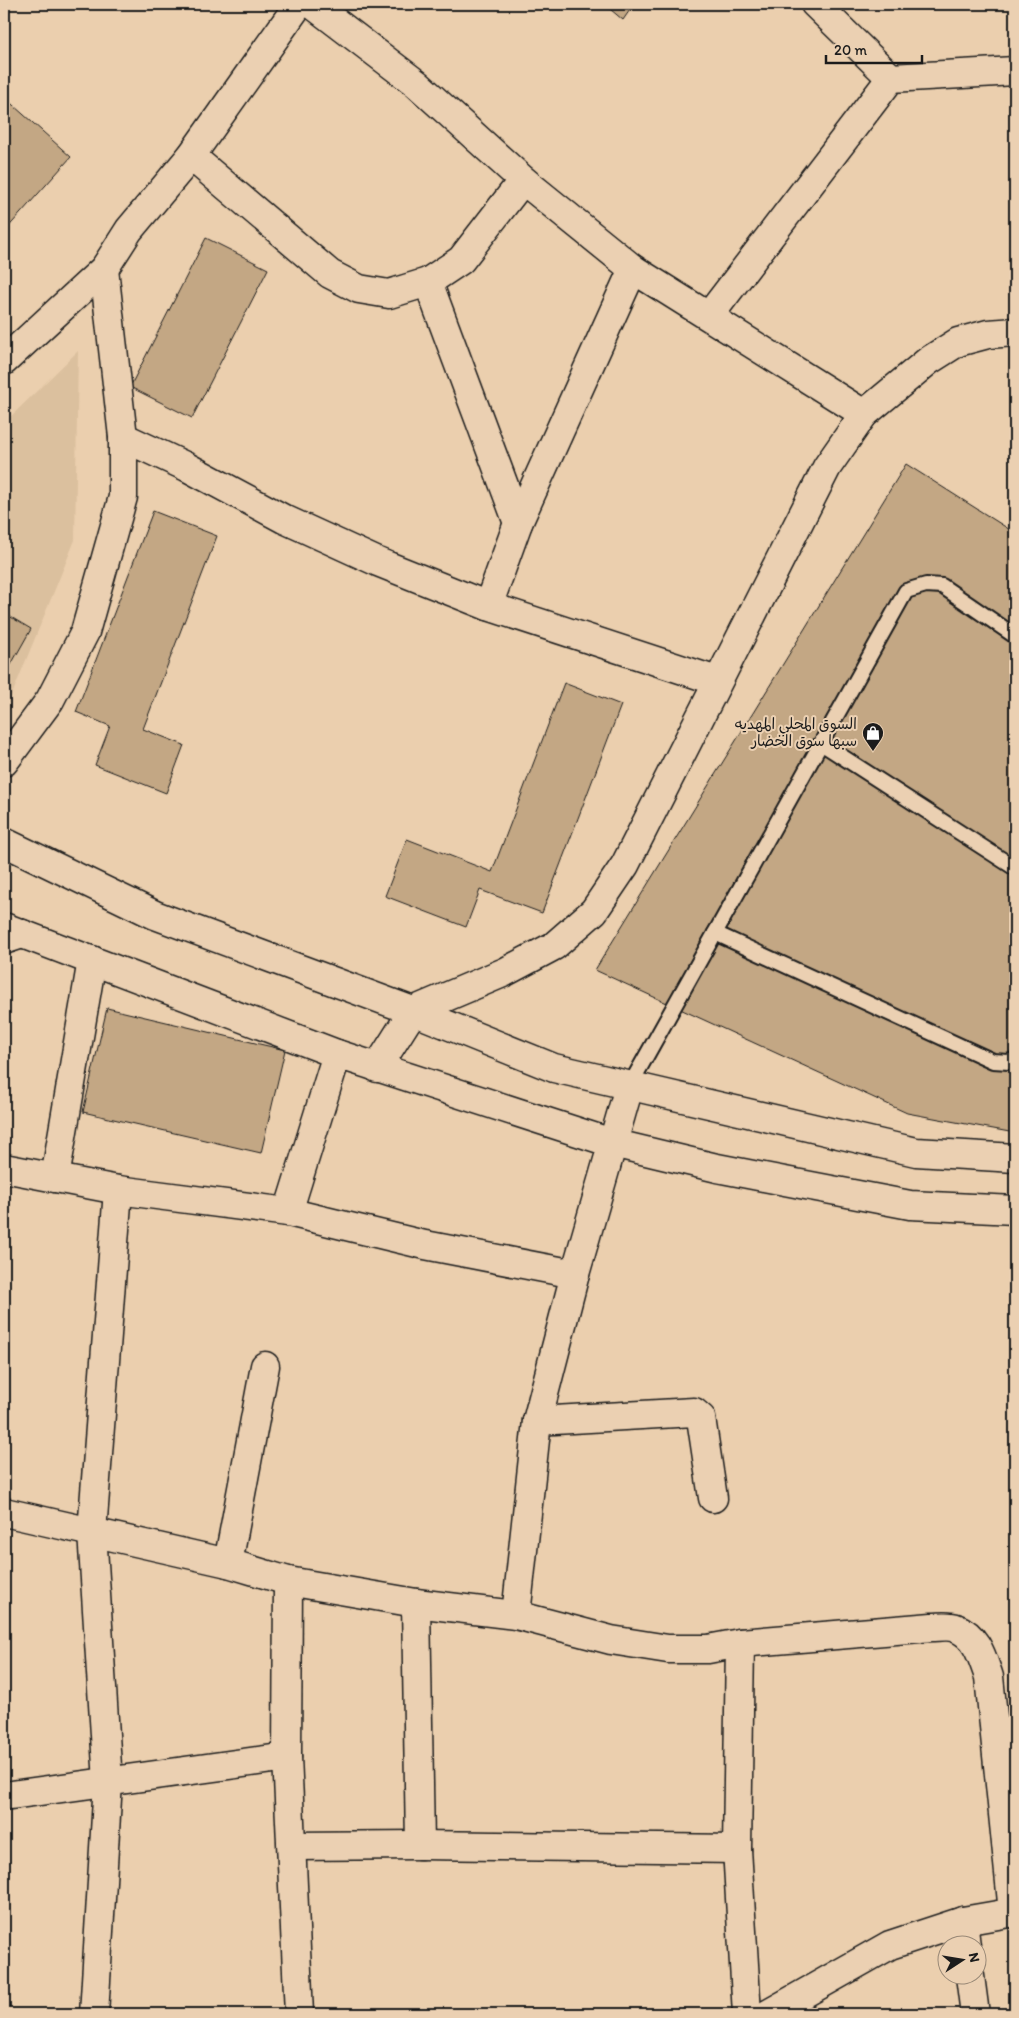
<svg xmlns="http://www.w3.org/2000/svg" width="1019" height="2018" font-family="Itim,'Playpen Sans Arabic',sans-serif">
	<rect width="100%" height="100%" fill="#ebcfae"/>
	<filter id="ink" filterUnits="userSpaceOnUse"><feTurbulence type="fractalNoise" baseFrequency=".02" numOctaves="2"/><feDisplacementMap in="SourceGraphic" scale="10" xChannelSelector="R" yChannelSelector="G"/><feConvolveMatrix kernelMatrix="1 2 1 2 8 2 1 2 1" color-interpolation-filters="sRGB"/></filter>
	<g filter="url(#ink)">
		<path fill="#dbc09e" d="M78,351l-3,189 -71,174v-291z"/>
		<g fill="#c3a784" stroke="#1c1c1c">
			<path d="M604,4h30l-11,16z"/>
			<path d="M4,97l67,60 -67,75z"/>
			<path d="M206,238l62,31 -76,149 -62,-31z"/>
			<path d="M906,464l109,69v600l-108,-20 -312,-143z"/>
			<path d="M153,511l64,25 -74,193 41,16 -18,48 -71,-28 15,-39 -34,-14z"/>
			<path d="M4,613l27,16 -27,48z"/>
			<path d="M564,683l57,22 -79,208 -62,-23 -14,37 -81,-31 22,-57 85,33z"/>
			<path d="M107,1008l178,42 -24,103 -178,-41z"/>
		</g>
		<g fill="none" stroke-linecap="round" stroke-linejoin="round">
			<g stroke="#1c1c1c" stroke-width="18">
				<g id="lane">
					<path d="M821,743l194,125"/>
					<path d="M715,933l278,128 16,1 6,-3"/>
					<path d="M629,1087l277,-496 20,-6 16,1 73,50"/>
				</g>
			</g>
			<g stroke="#1c1c1c" stroke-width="31">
				<g id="street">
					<path d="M312,4l105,80 106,96 110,89 231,145"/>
					<path d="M815,4l76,74"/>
					<path d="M191,156l139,118 29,15 30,5 39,-12 33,-22 62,-80"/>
					<path d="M428,282l90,241"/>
					<path d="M709,316l182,-238 124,-7"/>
					<path d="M123,437l64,30 97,52 94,43 110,44 30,-83 115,-254"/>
					<path d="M488,606l229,75"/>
					<path d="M377,1068l36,-57 92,-39 49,-26 40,-35 31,-46 202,-398 37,-53 64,-53 30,-19 30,-8 27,-2"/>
					<path d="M4,1168l114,22 170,22 137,33 150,29"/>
					<path d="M55,1178l37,-218"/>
					<path d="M288,1212l49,-158"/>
					<path d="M537,1421l157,-9 7,6 12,80"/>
					<path d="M4,1512l224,51 60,18 128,22 100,12 95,25 57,9h40l32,-6 192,-16c7,0 17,-2 24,1 21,8 26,29 33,49l24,235"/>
					<path d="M228,1563l37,-197"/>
					<path d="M288,1581l-1,176 12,257"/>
					<path d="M416,1603l4,242"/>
					<path d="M516,1615l21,-194 38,-147 54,-187"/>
					<path d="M740,1643l-3,206 10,165"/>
					<path d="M4,1796l283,-39"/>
					<path d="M292,1846l128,-1 317,4"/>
					<path d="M963,1921l3,25"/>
					<path d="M970,1976l5,38"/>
					<path d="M94,2014l14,-232 -16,-250 26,-342"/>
					<path d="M768,2014l122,-69 73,-24 52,-9"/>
				</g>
			</g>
			<g stroke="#1c1c1c" stroke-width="31">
				<g id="secondary">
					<path d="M4,361l100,-92 25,-39 62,-74 108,-152"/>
					<path d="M4,762l46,-62 35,-68 38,-135v-60l-19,-168"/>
					<path d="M4,842l151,73 258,96 141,57 362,84 99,6"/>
					<path d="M4,927l333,127 275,89 105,25 193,37 105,5"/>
				</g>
			</g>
			<g stroke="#1c1c1c" stroke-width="31">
				<path id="primary" d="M4,940l18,-6"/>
			</g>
			<use href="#lane" stroke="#ebd0b2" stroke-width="14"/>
			<use href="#street" stroke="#ebd0b2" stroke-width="28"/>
			<use href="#secondary" stroke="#ebd0b2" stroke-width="28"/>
			<use href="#primary" stroke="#ebd0b2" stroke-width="28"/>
		</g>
	</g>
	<defs>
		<g id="shop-pin" transform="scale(1.125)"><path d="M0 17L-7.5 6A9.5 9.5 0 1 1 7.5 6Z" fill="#1c1c1c" stroke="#ebd0b2"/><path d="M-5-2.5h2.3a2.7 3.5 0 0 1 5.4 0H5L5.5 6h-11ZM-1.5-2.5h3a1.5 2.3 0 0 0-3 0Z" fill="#fff"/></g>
	</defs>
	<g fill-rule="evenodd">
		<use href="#shop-pin" x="873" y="733"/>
	</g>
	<g text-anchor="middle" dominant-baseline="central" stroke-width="4" stroke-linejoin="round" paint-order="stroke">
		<g font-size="15" fill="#1c1c1c" stroke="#ebd0b2" text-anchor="end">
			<text x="857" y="724">السوق المحلي المهديه<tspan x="857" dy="17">سبها سوق الخضار</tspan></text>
		</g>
	</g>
	<rect width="1019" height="2018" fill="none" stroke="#ebd0b2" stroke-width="20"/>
	<rect x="10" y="10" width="999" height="1998" fill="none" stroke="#1c1c1c" stroke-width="2" filter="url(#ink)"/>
	<g transform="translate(962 1960) rotate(78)"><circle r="24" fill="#ebd0b2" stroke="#988876"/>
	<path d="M0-4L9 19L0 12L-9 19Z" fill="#1c1c1c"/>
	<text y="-8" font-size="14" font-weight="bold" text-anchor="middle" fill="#1c1c1c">N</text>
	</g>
	<path d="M826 55v8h96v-8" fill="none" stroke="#1c1c1c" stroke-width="2.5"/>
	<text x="834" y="55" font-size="15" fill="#1c1c1c" stroke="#ebd0b2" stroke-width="4" paint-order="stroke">20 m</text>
</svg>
